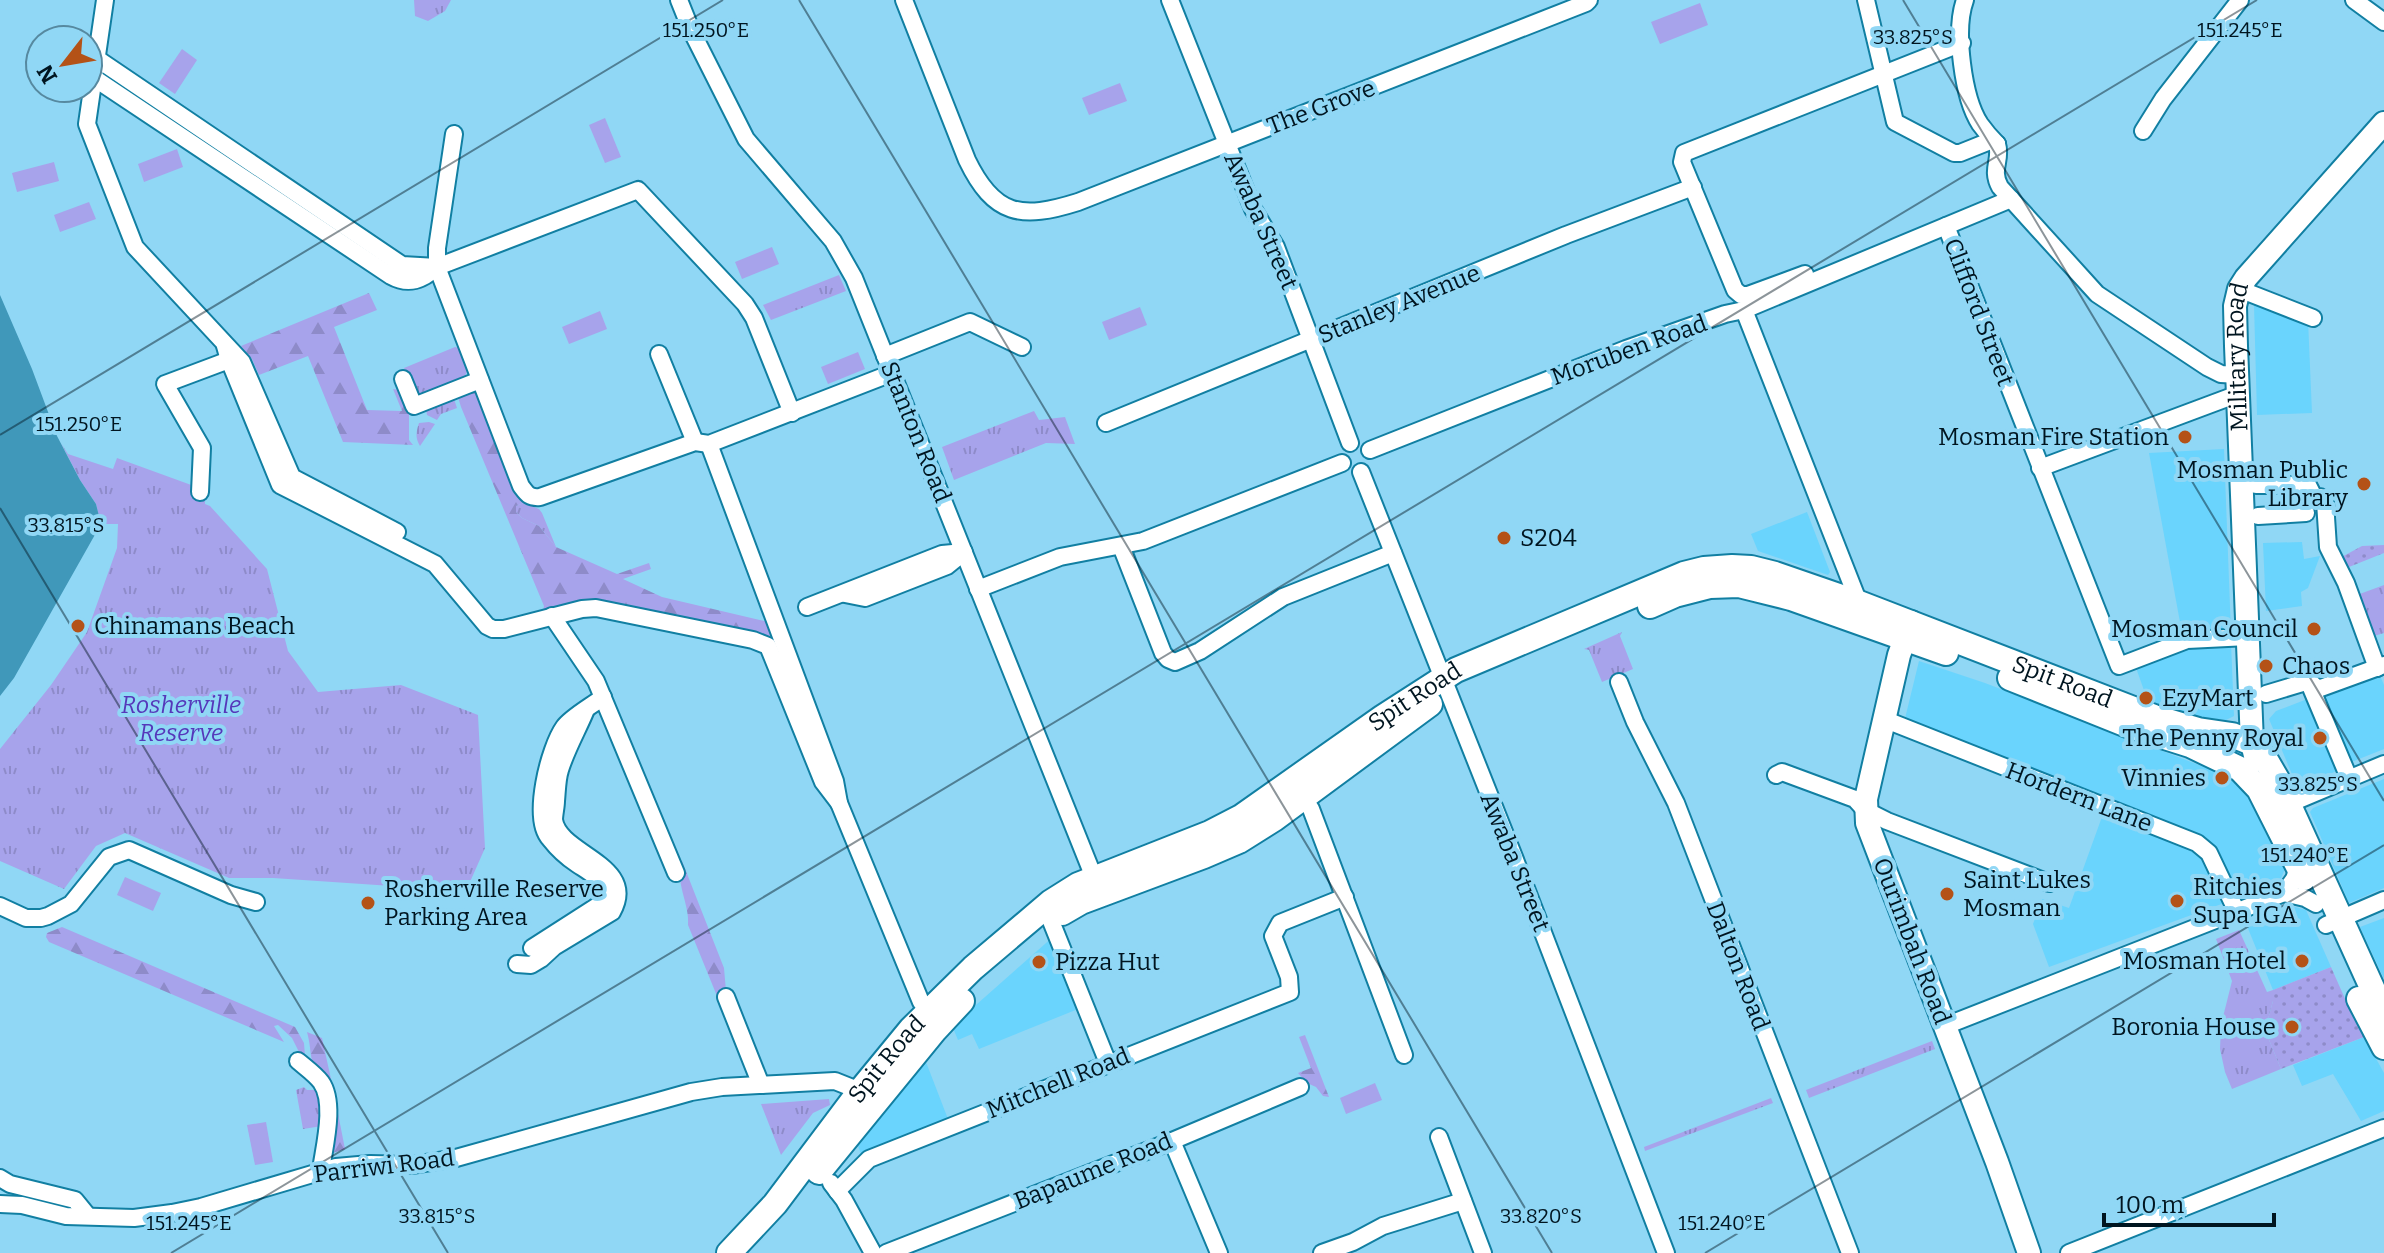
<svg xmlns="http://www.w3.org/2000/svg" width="2384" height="1253" font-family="Bitter,serif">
	<defs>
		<pattern id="grass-tufts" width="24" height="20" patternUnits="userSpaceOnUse" patternTransform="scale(2)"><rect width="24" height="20" fill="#a7a3eb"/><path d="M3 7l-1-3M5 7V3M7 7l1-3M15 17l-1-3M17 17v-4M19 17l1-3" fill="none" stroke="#8e8bc9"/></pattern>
		<pattern id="forest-firs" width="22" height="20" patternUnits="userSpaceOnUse" patternTransform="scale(2)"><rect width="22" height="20" fill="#a7a3eb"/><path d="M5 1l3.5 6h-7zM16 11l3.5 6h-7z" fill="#8e8bc9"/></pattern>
		<pattern id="garden-dots" width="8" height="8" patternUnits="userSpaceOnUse" patternTransform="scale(2)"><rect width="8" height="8" fill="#a7a3eb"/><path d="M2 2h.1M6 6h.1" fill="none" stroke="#8e8bc9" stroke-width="1.8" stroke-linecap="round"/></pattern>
	</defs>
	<rect width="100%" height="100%" fill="#90d7f5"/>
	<g fill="#6ad4fd">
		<path d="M2258,301l50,19 4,93 -55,2 -3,-110z"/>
		<path d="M2224,449l7,184h-49l-33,-180z"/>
		<path d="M1807,512l23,60 -2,3 -70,-24 -7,-17z"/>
		<path d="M2302,542l2,17 16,-3 -12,32 -7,4 1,14 -36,5 -3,-68z"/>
		<path d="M2231,642l3,74 -8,4 -27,-3 -45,-14 -8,-7 -11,-31 50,-21z"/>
		<path d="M1919,661l66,22 240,92 14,10 12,15 19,35 15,34 -6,14 -230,84 -16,-43 9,-25 27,9 34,-94 -202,-79z"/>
		<path d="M2378,671l6,14v64l-35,14 -28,-69z"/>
		<path d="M2310,698l29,72 -37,16 -6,-2 -27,-65 7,-8z"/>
		<path d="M2384,779v109l-35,15 -39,-91 3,-4z"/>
		<path d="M2295,907l11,3 25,57 -58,23 -26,-64z"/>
		<path d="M2384,918v61l-24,-52z"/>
		<path d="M1054,936l29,71 -104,42 -7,-15 -14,6 -5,-12 6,-8z"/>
		<path d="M2364,1037l20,36v38l-23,10 -28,-47 -31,12 -9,-21z"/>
		<path d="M926,1062l22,57 -87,35 -3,-8z"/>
	</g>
	<g fill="url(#grass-tufts)">
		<path d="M414,0h37l-6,11 -17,10 -13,-5z"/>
		<path d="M839,275l7,16 -75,29 -8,-15z"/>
		<path d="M455,347l4,1 8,24 -5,10 -42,15 -5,-4 -11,-25z"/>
		<path d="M453,396l4,12 -16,6 -4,6 -10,-5 -1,-7z"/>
		<path d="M1034,411l5,9 26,-3 10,27 -29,-1 -92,37 -12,-33z"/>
		<path d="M429,422l6,2 -15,22c-5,-8 -4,-14 -1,-23z"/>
		<path d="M61,443l7,11 45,15 4,-11 88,32v14l5,2 57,63 21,82 30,41 83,-7 77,30 7,133 -19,43 -193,-13h-44l-104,-45 -29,13 -32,43 -64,-28v-112l51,-64 36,-53 30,-84 1,-24h-17l-5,-20 -16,-24z"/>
		<path d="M524,503l15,6 3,4 14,34 -17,-21 -17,-8 -6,-6v-6z"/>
		<path d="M2384,585v48l-10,3 -17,-41z"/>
		<path d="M1622,632l-2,4 13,33 -31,13 -13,-32 -5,-1z"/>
		<path d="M2239,930l28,62 6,-2v11l-8,29 16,39 -49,20 -7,-17 -5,-23 1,-24 11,-44 -16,-42z"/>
		<path d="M1932,1041l3,8 -126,49 -3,-8z"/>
		<path d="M304,1087l3,3h8c6,11 7,23 7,36l-19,3 -7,-39z"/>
		<path d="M1771,1098l2,5 -128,48 -1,-4z"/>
		<path d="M829,1099l1,6 -17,8 -32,42 -20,-51z"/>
	</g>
	<g fill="url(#forest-firs)">
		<path d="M369,293l8,17 -43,17 33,83 35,1 -9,-22 6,1 10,23v27l4,5 -70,-3 -35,-86 -49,19 -7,-16 -11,-13z"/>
		<path d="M466,389l10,1 39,101 9,12 -8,3v6l6,6 17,8 17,21 61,27 32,-11 2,6 -28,10 39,18 111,26 3,7 -6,6 -6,3 -169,-37 -52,9 1,-5 -83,-199 -4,-13z"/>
		<path d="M682,861l42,107 2,23 -7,10 -31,-76c2,-21 -14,-44 -6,-64z"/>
		<path d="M62,927l233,100 9,16 1,13h-4l-9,-18 -14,-13 -4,1 10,16 -235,-100 -3,-5 1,-4z"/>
		<path d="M307,1032l15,6 9,41 -8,1c-16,-20 -10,-26 -16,-48z"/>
		<path d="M1305,1035l24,62 -6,-1 -7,-9 -9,-4 -9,-10 13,-5 -12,-31z"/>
		<path d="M332,1083l13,66 -18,6 -2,-70z"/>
	</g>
	<g fill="url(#garden-dots)">
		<path d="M2384,545v8l-40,16 -6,-10 24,-13z"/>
		<path d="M2331,967l22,50 11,20 -83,32 -16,-39 8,-29v-11z"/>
	</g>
	<g fill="#a7a3eb">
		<path d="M1700,3l8,22 -48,19 -9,-22z"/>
		<path d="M182,49l15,11 -22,34 -16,-11z"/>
		<path d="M1120,83l7,18 -38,14 -7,-17z"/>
		<path d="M605,118l16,39 -16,6 -16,-38z"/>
		<path d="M177,149l6,18 -39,15 -6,-18z"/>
		<path d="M54,162l5,19 -42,11 -5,-19z"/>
		<path d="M89,202l7,17 -36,13 -6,-17z"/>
		<path d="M772,247l7,17 -37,15 -7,-17z"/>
		<path d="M1140,307l7,18 -38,15 -7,-18z"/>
		<path d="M600,311l7,18 -38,15 -7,-17z"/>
		<path d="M858,352l7,17 -37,15 -7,-17z"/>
		<path d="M125,877l36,16 -8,18 -36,-16z"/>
		<path d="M1375,1083l7,17 -36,14 -6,-16z"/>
		<path d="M266,1122l7,40 -18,3 -8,-40z"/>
	</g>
	<path fill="#4098ba" d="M0,295l32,74 25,67 23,44 16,24 5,20 -87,154 -14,18z"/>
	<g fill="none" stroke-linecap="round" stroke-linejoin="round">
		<g stroke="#117fa2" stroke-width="20">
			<g id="minor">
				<path d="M105,0l-18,124 48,123 107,115 50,115 105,55"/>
				<path d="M679,0l12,30 55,109 87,102 21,37 243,607"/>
				<path d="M904,0l63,160c27,56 54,60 111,42l508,-199 3,-3"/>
				<path d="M1170,0l83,209 23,38 74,196"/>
				<path d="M1866,0l29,122 59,31h6l30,-12 7,3"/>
				<path d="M1965,0c-11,30 -2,98 15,124 5,7 11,14 17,20"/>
				<path d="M2354,0l30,22"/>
				<path d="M96,58l306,207 35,2"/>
				<path d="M94,78l297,198c18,10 32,4 46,-9l201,-77 107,114 9,14 38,95"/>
				<path d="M2143,131l20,-32 77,-99"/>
				<path d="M454,134l-17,114v19l84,219c6,8 8,12 19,11l155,-55 14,2 183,-71"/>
				<path d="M1997,144c5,16 -7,25 3,43l97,107 110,73 14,7 17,1"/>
				<path d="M1946,226l173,440 68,-26 61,-3"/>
				<path d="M1805,274l-57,21h-7l-6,-5 -53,-128 2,-9 278,-110"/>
				<path d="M2239,289l74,29"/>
				<path d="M1744,310l115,293"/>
				<path d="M225,346l4,14 51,125 155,79 52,62 6,3h11l78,-20 14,-1 157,32 15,6 55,136 16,21"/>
				<path d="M659,354l36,88"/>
				<path d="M885,356l85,-34 52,25"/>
				<path d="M403,379l11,27 66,-26"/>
				<path d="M1106,423l460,-188 127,-48"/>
				<path d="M709,444l126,337 4,22 82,199 16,14"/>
				<path d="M1370,450l256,-101 99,-35 19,-4 267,-111"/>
				<path d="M2040,468l198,-74"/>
				<path d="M1361,472l153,385 152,396"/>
				<path d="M2256,485h52l6,12h6l5,5 3,45 18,36 31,85"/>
				<path d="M200,492l2,-44 -37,-64 64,-24"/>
				<path d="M2258,516l48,-3"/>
				<path d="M1121,546l42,107 5,6 7,3 25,-11 83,-54 110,-44"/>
				<path d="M978,589l82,-32 83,-16 199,-78"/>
				<path d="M845,594l20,4 82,-32 16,-13"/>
				<path d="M807,607l135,-53 22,-2"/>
				<path d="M552,616l44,65 80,192"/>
				<path d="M1619,682l16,40 41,81 174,450"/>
				<path d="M2309,683l40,95"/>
				<path d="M2266,694l43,-13 9,8 66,-24"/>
				<path d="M1886,720l311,123 12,10 28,59"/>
				<path d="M1776,775l6,-3 73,27 10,11 22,11 162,62"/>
				<path d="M1298,789l13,20 93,246"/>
				<path d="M2289,804l95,-40"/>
				<path d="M2284,893l21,5 11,6"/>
				<path d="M0,906l26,12h15l7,-2 23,-12 38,-47 20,-7 102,45 25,7"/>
				<path d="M1051,921l57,142"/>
				<path d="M2326,925l58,-25"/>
				<path d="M532,948l67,-43 7,-11c-6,-17 -14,-20 -29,-30 -9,-6 -20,-16 -27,-25 -19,-20 -1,-91 14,-112 7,-10 29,-22 39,-30"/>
				<path d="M517,964l14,1 10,-6 13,-12 58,-35c27,-48 -53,-57 -58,-92 0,-6 2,-13 2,-19 1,-10 1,-22 4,-31 6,-20 17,-39 25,-58"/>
				<path d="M726,997l35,88"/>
				<path d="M1945,1026l339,-133 10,-14 5,-14"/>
				<path d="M298,1061c7,6 17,13 23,21 15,21 3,65 0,88"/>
				<path d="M1439,1137l44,116"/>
				<path d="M1172,1141l47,112"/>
				<path d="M0,1178l10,6 65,16 13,16"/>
				<path d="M831,1183l13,17 29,53"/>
				<path d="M837,1191l32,-32 421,-167 -1,-15 -16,-41 7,-13 65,-26"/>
				<path d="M0,1204l22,1 44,11 68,2 38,-5 29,-6 135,-40 34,-3 43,1 43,-7 235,-66 31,-5 113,-6 25,10"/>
				<path d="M886,1253l286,-112 128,-54"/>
				<path d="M1322,1253l31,-11 30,-16 80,-25"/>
				<path d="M2069,1253l315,-125"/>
			</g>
		</g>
		<g stroke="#117fa2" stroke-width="26">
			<g id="major">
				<path d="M1911,622l-12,33 -33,144 1,24 130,339 32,91"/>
				<path id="s1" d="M2256,760l-4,-17 -16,-397 -1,-40 4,-17 7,-11 138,-155"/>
			</g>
		</g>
		<g stroke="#117fa2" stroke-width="28">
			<g id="highway">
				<path d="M1650,606l25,-11 35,-9 29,-1 52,13 155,55"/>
				<path d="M2010,678l120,48 60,19 50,24 19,20 45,89"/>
				<path d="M1062,913l19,-11 123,-46 35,-15 35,-22 156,-115"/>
				<path d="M2359,999l25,48"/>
				<path d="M819,1172l116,-142 27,-29"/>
				<path id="s2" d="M729,1253l46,-49 85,-113 51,-62 62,-61 78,-66 27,-17 132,-52 31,-16 142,-100 73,-47 228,-96 20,-5 28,-2 19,1 24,6 84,29 295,114 44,13 34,5 20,8 11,12 15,26 106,233"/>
			</g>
		</g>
		<use href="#minor" stroke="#fff" stroke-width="16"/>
		<use href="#major" stroke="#fff" stroke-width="22"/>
		<use href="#highway" stroke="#fff" stroke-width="24"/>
	</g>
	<path fill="none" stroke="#001520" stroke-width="2" stroke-opacity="0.45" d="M799,0l753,1253M1903,0l481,801M0,435l723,-435M0,508l448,745M171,1253l2086,-1253M1705,1253l679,-408"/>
	<g fill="#b45217" stroke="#90d7f5" stroke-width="3">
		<circle cx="2185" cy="437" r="8"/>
		<circle cx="2364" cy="484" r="8"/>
		<circle cx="1504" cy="538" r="8"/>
		<circle cx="78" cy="626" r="8"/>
		<circle cx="2314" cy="629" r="8"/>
		<circle cx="2266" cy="666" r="8"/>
		<circle cx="2146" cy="698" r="8"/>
		<circle cx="2320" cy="738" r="8"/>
		<circle cx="2222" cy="778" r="8"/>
		<circle cx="1947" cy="894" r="8"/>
		<circle cx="2177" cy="901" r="8"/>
		<circle cx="368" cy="903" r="8"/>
		<circle cx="2302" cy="961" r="8"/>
		<circle cx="1039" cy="962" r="8"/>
		<circle cx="2292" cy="1027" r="8"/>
	</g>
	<g text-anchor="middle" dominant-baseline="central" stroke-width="8" stroke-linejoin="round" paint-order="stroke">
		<g font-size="24" fill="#001520" stroke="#90d7f5">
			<text transform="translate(1321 107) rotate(-21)">The Grove</text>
			<text transform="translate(1261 221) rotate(66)">Awaba Street</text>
			<text transform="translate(1399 304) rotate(-22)">Stanley Avenue</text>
			<text transform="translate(1979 312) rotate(69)">Clifford Street</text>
			<text transform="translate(1629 350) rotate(-20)">Moruben Road</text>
			<text stroke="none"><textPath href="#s1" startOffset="404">Military Road</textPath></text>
			<text transform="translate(916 432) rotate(68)">Stanton Road</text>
			<text stroke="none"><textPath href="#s2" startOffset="1594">Spit Road</textPath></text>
			<text stroke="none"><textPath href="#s2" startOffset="898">Spit Road</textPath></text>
			<text transform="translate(2079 797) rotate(21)">Hordern Lane</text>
			<text transform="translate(1515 862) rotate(68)">Awaba Street</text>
			<text transform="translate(1912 941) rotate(69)">Ourimbah Road</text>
			<text transform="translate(1738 966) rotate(69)">Dalton Road</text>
			<text stroke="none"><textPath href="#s2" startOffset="250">Spit Road</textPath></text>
			<text transform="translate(1058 1083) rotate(-22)">Mitchell Road</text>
			<text transform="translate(384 1166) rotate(-7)">Parriwi Road</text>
			<text transform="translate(1093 1171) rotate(-22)">Bapaume Road</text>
		</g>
		<g font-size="24" fill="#001520" stroke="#90d7f5" text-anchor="start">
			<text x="2169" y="437" text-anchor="end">Mosman Fire Station</text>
			<text x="2348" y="470" text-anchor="end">Mosman Public<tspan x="2348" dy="28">Library</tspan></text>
			<text x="1520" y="538">S204</text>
			<text x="94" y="626">Chinamans Beach</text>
			<text x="2298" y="629" text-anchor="end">Mosman Council</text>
			<text x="2282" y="666">Chaos</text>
			<text x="2162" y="698">EzyMart</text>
			<text x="2304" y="738" text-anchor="end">The Penny Royal</text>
			<text x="2206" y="778" text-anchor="end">Vinnies</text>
			<text x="1963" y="880">Saint Lukes<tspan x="1963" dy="28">Mosman</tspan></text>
			<text x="2193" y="887">Ritchies<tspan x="2193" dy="28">Supa IGA</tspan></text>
			<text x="384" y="889">Rosherville Reserve<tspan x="384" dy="28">Parking Area</tspan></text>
			<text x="2286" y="961" text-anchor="end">Mosman Hotel</text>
			<text x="1055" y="962">Pizza Hut</text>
			<text x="2276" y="1027" text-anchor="end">Boronia House</text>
		</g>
		<g font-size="24" font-style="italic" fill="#5538ba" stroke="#90d7f5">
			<text x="181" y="705">Rosherville<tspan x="181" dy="28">Reserve</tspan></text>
		</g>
	</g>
	<g font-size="20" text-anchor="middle" fill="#001520" stroke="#90d7f5" stroke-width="8" stroke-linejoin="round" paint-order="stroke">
		<text x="706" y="37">151.250°E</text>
		<text x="2240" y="37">151.245°E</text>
		<text x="1913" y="44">33.825°S</text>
		<text x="79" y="431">151.250°E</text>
		<text x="66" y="532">33.815°S</text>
		<text x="2318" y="791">33.825°S</text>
		<text x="2305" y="862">151.240°E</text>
		<text x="437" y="1223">33.815°S</text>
		<text x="1541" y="1223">33.820°S</text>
		<text x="189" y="1230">151.245°E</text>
		<text x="1722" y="1230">151.240°E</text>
	</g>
	<g transform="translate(64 64) rotate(239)"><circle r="38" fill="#90d7f5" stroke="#5689a0" stroke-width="2"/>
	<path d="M0-6L14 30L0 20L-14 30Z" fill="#b45217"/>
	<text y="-12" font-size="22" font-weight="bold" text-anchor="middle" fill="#001520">N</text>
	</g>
	<path d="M2104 1213v12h170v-12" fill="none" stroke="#001520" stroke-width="4"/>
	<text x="2116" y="1213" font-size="24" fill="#001520" stroke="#90d7f5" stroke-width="6" paint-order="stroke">100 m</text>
</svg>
